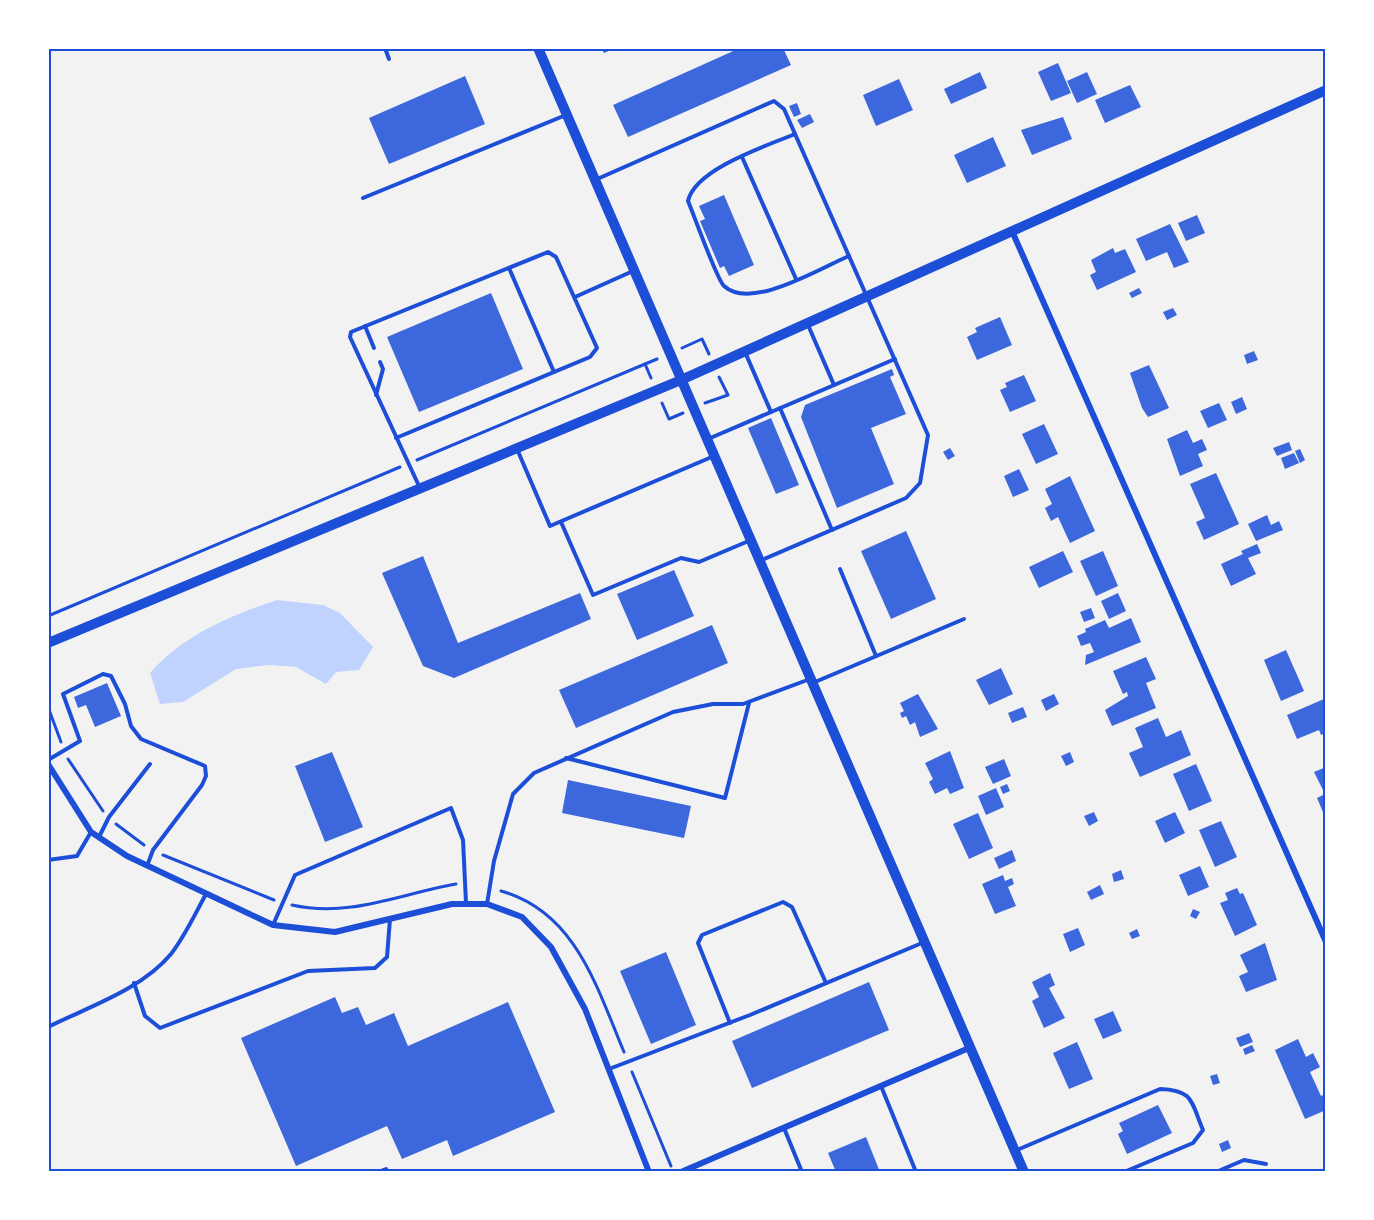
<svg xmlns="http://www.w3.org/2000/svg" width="1374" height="1220" font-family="'Crimson Pro',serif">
	<rect width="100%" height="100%" fill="#f2f2f2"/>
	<path fill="#bfd3fe" d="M277,600l46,5 17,8 33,34 -14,23 -23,2 -10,12 -30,-17 -27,-2 -33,4 -53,33 -23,2 -10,-31c34,-38 79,-57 127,-73z"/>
	<g fill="#3d67dc">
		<path d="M601,48h15l-12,5z"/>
		<path d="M740,48h43l8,17 -163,72 -15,-32z"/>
		<path d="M1058,63l13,30 -20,8 -13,-29z"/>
		<path d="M980,72l7,16 -36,16 -7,-15z"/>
		<path d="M1087,72l10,22 -20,9 -10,-22z"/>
		<path d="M465,76l20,48 -96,40 -20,-46z"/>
		<path d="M899,79l14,31 -37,16 -13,-31z"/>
		<path d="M1130,85l11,22 -36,16 -10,-23z"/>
		<path d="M797,103l4,11 -7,3 -5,-11z"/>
		<path d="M810,114l4,8 -12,6 -5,-8z"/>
		<path d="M1063,117l9,22 -40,16 -11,-25z"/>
		<path d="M993,137l13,29 -39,17 -13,-28z"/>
		<path d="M724,195l30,70 -25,11 -5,-10 -4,2 -20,-47 5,-2 -6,-13z"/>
		<path d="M1197,215l8,18 -19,8 -8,-18z"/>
		<path d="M1170,224l19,38 -15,6 -7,-16 -21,9 -10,-22z"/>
		<path d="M1113,248l2,5 10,-4 11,23 -39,18 -7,-15 6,-3 -5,-12z"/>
		<path d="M1139,288l3,5 -10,5 -3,-5z"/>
		<path d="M491,293l32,76 -104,43 -32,-75z"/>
		<path d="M1173,308l4,7 -10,5 -4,-8z"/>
		<path d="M1000,317l12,28 -35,15 -10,-23 10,-5 -2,-4z"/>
		<path d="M1254,351l4,9 -11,4 -3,-9z"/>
		<path d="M1149,365l20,43 -21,9 -6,-9 -12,-35z"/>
		<path d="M892,369l2,6 -4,2 16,37 -35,14 23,56 -57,24 -36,-91 4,-12z"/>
		<path d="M1024,375l12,26 -26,11 -10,-22 7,-3 -2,-4z"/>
		<path d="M1242,397l5,12 -11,5 -5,-12z"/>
		<path d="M1219,403l8,17 -19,8 -8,-17z"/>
		<path d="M771,418l28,67 -23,9 -28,-66z"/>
		<path d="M1044,424l14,30 -22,10 -14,-30z"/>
		<path d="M1187,430l6,13 9,-4 5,11 -9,4 5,12 -23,10 -13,-37z"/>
		<path d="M1289,442l3,8 -15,6 -4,-8z"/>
		<path d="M950,448l5,8 -7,4 -5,-8z"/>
		<path d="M1300,449l5,11 -5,3 -5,-12z"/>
		<path d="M1294,453l5,10 -14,6 -4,-11z"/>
		<path d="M1019,469l10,21 -16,7 -9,-21z"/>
		<path d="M1216,473l23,51 -35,16 -8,-18 9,-4 -15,-34z"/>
		<path d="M1070,476l25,55 -25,12 -12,-26 -7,4 -6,-13 7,-4 -7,-15z"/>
		<path d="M1267,515l4,10 8,-4 4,9 -27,11 -8,-17z"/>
		<path d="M906,531l30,68 -45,20 -30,-68z"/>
		<path d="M1257,544l4,9 -13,5 8,16 -25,12 -10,-22 22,-10 -2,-3z"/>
		<path d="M1063,551l10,21 -34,16 -10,-21z"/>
		<path d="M1103,551l15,35 -22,10 -16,-35z"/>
		<path d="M423,556l35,87 122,-50 11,26 -137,59 -31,-12 -41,-93z"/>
		<path d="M674,570l20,46 -57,24 -20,-46z"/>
		<path d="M1118,593l8,18 -17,8 -8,-18z"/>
		<path d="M1091,608l4,10 -11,4 -4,-10z"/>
		<path d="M1131,618l10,24 -56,23 1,-10 8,-3 -4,-9 -9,3 -4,-10 9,-4 -1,-3 20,-9 4,8z"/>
		<path d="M712,625l16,38 -152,65 -17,-38z"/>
		<path d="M1286,650l18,41 -23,10 -17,-41z"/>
		<path d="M1146,657l10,22 -10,4 10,25 -44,18 -7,-16 23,-14 -1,-4 -4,2 -10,-23z"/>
		<path d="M1001,668l12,26 -24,11 -13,-25z"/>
		<path d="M107,683l14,33 -26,11 -9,-22 -8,3 -4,-11z"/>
		<path d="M918,694l20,35 -18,8 -5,-15 -5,3 -4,-9 -4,2 -2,-5 4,-2 -4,-8z"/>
		<path d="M1054,694l5,10 -13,7 -5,-11z"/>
		<path d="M1324,699l2,34 -5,2 -2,-5 -22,9 -10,-24z"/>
		<path d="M1023,707l4,10 -15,6 -4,-10z"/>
		<path d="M1158,718l8,19 15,-7 10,25 -51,22 -11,-24 14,-6 -8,-19z"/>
		<path d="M950,751l14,37 -14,6 -3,-6 -12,6 -6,-12 4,-3 -8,-16z"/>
		<path d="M332,752l31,75 -38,15 -30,-76z"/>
		<path d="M1070,752l4,10 -8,4 -5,-10z"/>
		<path d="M1004,759l7,17 -18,8 -8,-17z"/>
		<path d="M1196,764l16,37 -23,10 -16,-37z"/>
		<path d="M1326,767v52l-9,-21 8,-4 -11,-22z"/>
		<path d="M568,780l123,26 -7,32 -122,-25z"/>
		<path d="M1007,784l3,7 -7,3 -3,-7z"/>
		<path d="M996,788l8,19 -18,8 -8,-19z"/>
		<path d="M1094,812l4,9 -9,5 -5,-10z"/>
		<path d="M1175,812l10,21 -20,10 -10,-22z"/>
		<path d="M978,813l15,35 -24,11 -16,-35z"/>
		<path d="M1221,821l16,36 -22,10 -16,-37z"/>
		<path d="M1012,850l4,11 -17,8 -5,-11z"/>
		<path d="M1200,866l9,21 -21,9 -9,-21z"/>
		<path d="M1121,870l3,9 -10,3 -2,-8z"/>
		<path d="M1003,875l2,6 7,-3 2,6 -6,3 8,19 -21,8 -13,-30z"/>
		<path d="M1100,885l4,9 -13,6 -4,-8z"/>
		<path d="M1237,888l3,6 3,-1 14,32 -22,11 -15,-33 8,-3 -3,-7z"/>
		<path d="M1193,909l7,3 -4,7 -6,-3z"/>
		<path d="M1078,928l7,17 -15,7 -7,-18z"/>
		<path d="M1137,929l3,7 -8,3 -3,-6z"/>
		<path d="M1265,943l12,37 -31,12 -7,-16 9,-4 -8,-17z"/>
		<path d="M666,952l30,73 -45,19 -31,-73z"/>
		<path d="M1050,973l5,12 -6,3 16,30 -21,10 -12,-27 7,-4 -7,-15z"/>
		<path d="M869,982l20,48 -137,58 -20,-47z"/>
		<path d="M335,997l7,16 16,-6 8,18 28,-12 14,33 100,-44 47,110 -102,44 -6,-16 -45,19 -15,-33 -91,40 -55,-128z"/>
		<path d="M1113,1011l9,20 -19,8 -9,-20z"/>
		<path d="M1249,1033l4,9 -13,5 -4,-9z"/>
		<path d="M1298,1039l8,18 7,-4 7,14 -10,5 11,24 2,-1 3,5v10l-21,9 -30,-69z"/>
		<path d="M1077,1042l16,37 -24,10 -16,-36z"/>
		<path d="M1252,1045l3,6 -10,4 -2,-6z"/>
		<path d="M1217,1074l3,9 -7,2 -3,-9z"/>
		<path d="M1158,1105l14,28 -45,21 -9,-20 5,-3 -4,-8z"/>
		<path d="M866,1137l14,35h-44l-8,-19z"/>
		<path d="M1228,1140l3,8 -9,4 -3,-8z"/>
	</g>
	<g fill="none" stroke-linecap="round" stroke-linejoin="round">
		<g stroke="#1d4ed8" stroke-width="3">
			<path d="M682,348l20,-9 7,15"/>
			<path d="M645,364l6,14"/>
			<path d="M662,403l7,16 14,-6"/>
			<path d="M705,403l23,-8 -9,-18"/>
			<path d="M417,460l240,-101"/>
			<path d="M48,616l352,-149"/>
			<path d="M48,707l13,35"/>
			<path d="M68,759l35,52"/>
			<path d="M116,824l28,21"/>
			<path d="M163,855l111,45"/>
			<path d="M501,891c75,21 96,97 123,161"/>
			<path d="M292,905c57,13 108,-11 164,-21"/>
			<path d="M632,1072l39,94"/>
		</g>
		<g stroke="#1d4ed8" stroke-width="4">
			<path d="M385,48l4,11"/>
			<path d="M795,134c-29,12 -100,35 -107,67 6,14 29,79 36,85 27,25 96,-18 125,-30"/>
			<path d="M742,157l54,122"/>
			<path d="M595,180l179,-79 10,8 144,326 -8,48 -14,15 -144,62"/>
			<path d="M363,198l203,-83"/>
			<path d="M509,268l45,104"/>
			<path d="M575,297l58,-26"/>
			<path d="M808,325l26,60"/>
			<path d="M365,326l9,22"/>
			<path d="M745,352l26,60"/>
			<path d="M376,395l7,-26 -3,-7"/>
			<path d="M780,408l52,122"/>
			<path d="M396,438l194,-81 7,-9 -41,-91 -8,-5 -197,80 -1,5 69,149"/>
			<path d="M708,439l187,-80"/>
			<path d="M517,449l33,77 164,-70"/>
			<path d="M561,522l32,73 88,-37 18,4 52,-22"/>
			<path d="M840,569l36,87"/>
			<path d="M815,682l149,-63"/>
			<path d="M566,758l159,40 24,-95"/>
			<path d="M48,760l32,-19 -17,-47 40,-20 8,2 14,28 6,22 10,13 64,27 1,10 -4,9 -49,65 -6,16"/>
			<path d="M99,837l10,-20 41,-53"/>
			<path d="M48,860l29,-4 14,-24"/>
			<path d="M487,904l7,-43 19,-67 21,-21 139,-61 40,-8h30l67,-25"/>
			<path d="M273,925l22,-50 156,-67 12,32 3,63"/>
			<path d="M134,983l11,33 15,12 148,-57 67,-3 12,-11 3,-38"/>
			<path d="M730,1023l-32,-80 4,-8 81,-33 9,5 34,76"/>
			<path d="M48,1027c40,-20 93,-37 123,-73 14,-18 24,-40 35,-60"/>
			<path d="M609,1069l141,-54 172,-72"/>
			<path d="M881,1086l35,86"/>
			<path d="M784,1128l18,44"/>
			<path d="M1017,1150l143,-61c34,1 31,13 43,41l-10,13 -69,29"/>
			<path d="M378,1172l8,-3 2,3"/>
			<path d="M1216,1172l28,-12 22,4"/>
		</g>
		<g stroke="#1d4ed8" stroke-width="6">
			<path d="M1012,231l314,711"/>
			<path d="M48,764l43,68 36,24 146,69 62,7 117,-28h35l35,13 29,30 34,62 64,163"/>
			<path d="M681,1172l288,-124"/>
		</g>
		<g stroke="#1d4ed8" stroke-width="10">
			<path d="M538,48l486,1124"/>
			<path d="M48,643l633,-263 645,-290"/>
		</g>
	</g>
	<rect width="1374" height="1220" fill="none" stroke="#ffffff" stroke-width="99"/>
	<rect x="50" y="50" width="1274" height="1120" fill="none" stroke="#1d4ed8" stroke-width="2"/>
</svg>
